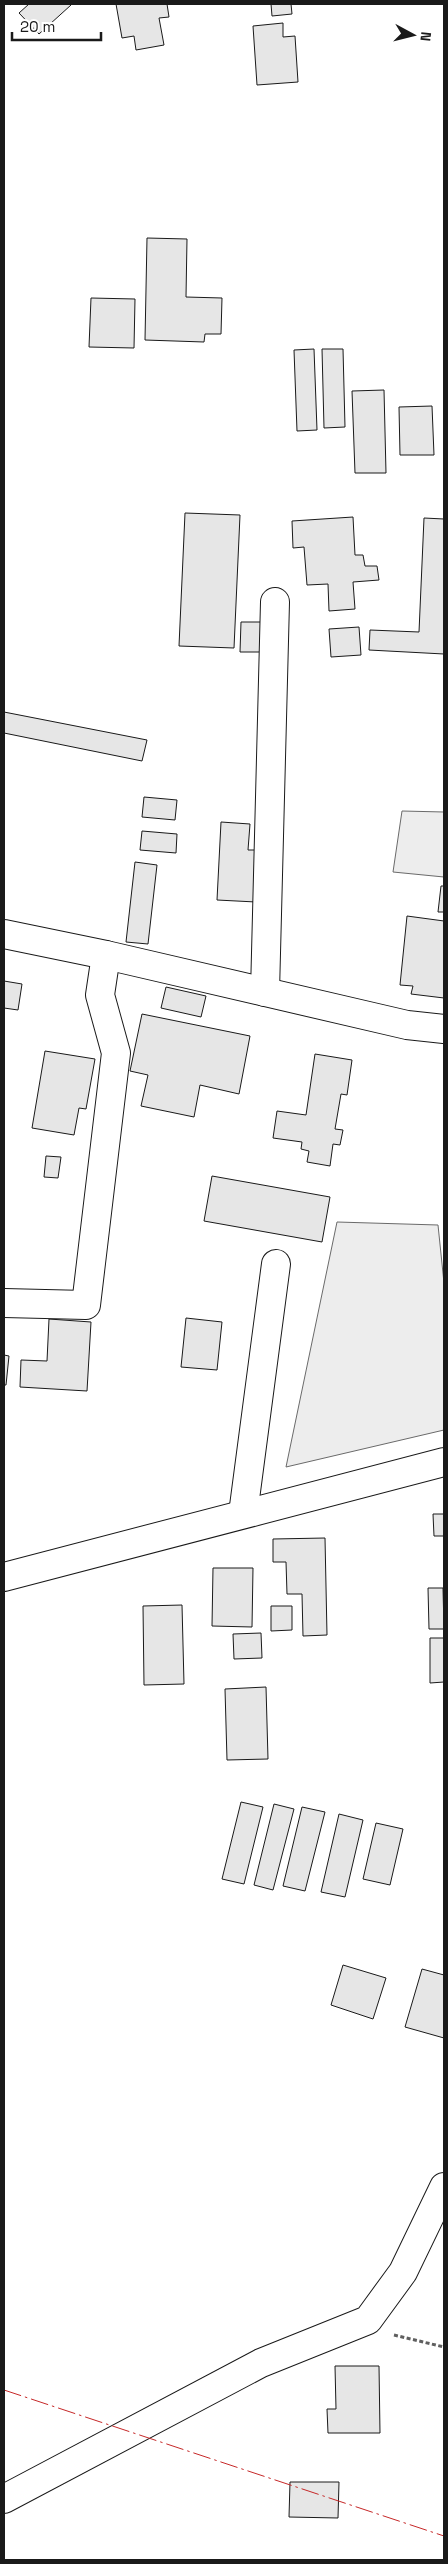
<svg xmlns="http://www.w3.org/2000/svg" width="448" height="2564" font-family="'Space Grotesk',sans-serif">
	<rect width="100%" height="100%" fill="#fff"/>
	<g fill="#ededed" stroke="#6a6a6a">
		<path d="M402,811l42,1v65l-51,-5z"/>
		<path d="M337,1222l101,3 6,58v147l-158,37z"/>
	</g>
	<g fill="#e6e6e6" stroke="#1a1a1a">
		<path d="M29,4h41l1,1 -32,29 -20,-21z"/>
		<path d="M116,4h51l2,13 -10,1 5,27 -28,5 -2,-14 -12,2z"/>
		<path d="M271,4h20l1,10 -20,2z"/>
		<path d="M283,23v14l12,-1 3,46 -41,3 -4,-59z"/>
		<path d="M147,238l40,1 -1,58 36,1 -1,36h-16l-1,8 -59,-2z"/>
		<path d="M91,298l44,1 -1,49 -45,-1z"/>
		<path d="M314,349l3,81 -20,1 -3,-81z"/>
		<path d="M322,349h21l2,78 -21,1z"/>
		<path d="M384,390l2,83h-31l-3,-82z"/>
		<path d="M432,406l2,49h-34l-1,-48z"/>
		<path d="M185,513l55,2 -6,133 -55,-2z"/>
		<path d="M353,517l2,38h8l2,11h12l2,14 -26,2 2,27 -26,2 -1,-27 -21,1 -3,-38 -11,1 -1,-27z"/>
		<path d="M424,518l20,1v135l-75,-4 1,-20 49,2z"/>
		<path d="M241,622h24l-1,30h-24z"/>
		<path d="M359,627l2,28 -30,2 -2,-28z"/>
		<path d="M4,712l143,28 -5,21 -138,-28z"/>
		<path d="M144,797l33,3 -2,20 -33,-3z"/>
		<path d="M221,822l29,2 -2,26h10l-2,52 -39,-2z"/>
		<path d="M142,831l35,3 -1,19 -36,-3z"/>
		<path d="M135,862l22,3 -9,79 -22,-2z"/>
		<path d="M441,886h3v26h-6z"/>
		<path d="M407,916l37,5v77l-33,-4 2,-8 -13,-1z"/>
		<path d="M4,981l18,3 -4,26 -14,-2z"/>
		<path d="M166,987l40,9 -5,21 -40,-9z"/>
		<path d="M142,1014l108,22 -11,58 -39,-9 -6,32 -53,-11 7,-31 -18,-4z"/>
		<path d="M45,1051l50,8 -9,50 -7,-1 -5,27 -42,-7z"/>
		<path d="M315,1054l37,6 -5,35 -6,-1 -6,35 8,1 -3,15 -7,-1 -3,22 -23,-4 2,-11 -8,-2 1,-7 -29,-4 4,-27 29,4z"/>
		<path d="M46,1156l15,1 -3,21 -14,-1z"/>
		<path d="M212,1176l118,21 -8,45 -118,-21z"/>
		<path d="M186,1318l36,4 -5,48 -36,-3z"/>
		<path d="M49,1319l42,3 -4,69 -67,-4 1,-27 26,1z"/>
		<path d="M4,1355l5,1 -3,29h-2z"/>
		<path d="M433,1514h11v22h-10z"/>
		<path d="M325,1538l2,97 -24,1 -1,-42h-15l-1,-32h-13v-23z"/>
		<path d="M213,1568h40l-1,59 -40,-1z"/>
		<path d="M428,1588h15l1,41h-15z"/>
		<path d="M182,1605l2,79 -40,1 -1,-79z"/>
		<path d="M271,1606h21v24l-21,1z"/>
		<path d="M261,1633l1,25 -28,1 -1,-25z"/>
		<path d="M430,1638h14v44l-14,1z"/>
		<path d="M266,1687l2,72 -41,1 -2,-71z"/>
		<path d="M241,1802l22,5 -19,77 -22,-5z"/>
		<path d="M274,1804l20,5 -21,81 -19,-5z"/>
		<path d="M302,1807l23,5 -20,79 -22,-5z"/>
		<path d="M339,1814l24,6 -18,77 -24,-5z"/>
		<path d="M376,1823l27,6 -13,56 -27,-6z"/>
		<path d="M343,1965l43,13 -13,41 -42,-14z"/>
		<path d="M422,1969l22,6v63l-39,-11z"/>
		<path d="M335,2366h44l1,67h-52l-1,-24h9z"/>
		<path d="M290,2482h49l-1,36 -49,-1z"/>
	</g>
	<g fill="none" stroke-linecap="round" stroke-linejoin="round">
		<g stroke="#1a1a1a" stroke-width="30">
			<g id="minor">
				<path d="M4,934l102,21 301,70 37,4"/>
				<path d="M265,992l10,-390"/>
				<path d="M4,1303l82,2 30,-252 -16,-58 6,-40"/>
				<path d="M243,1514l33,-250"/>
				<path d="M4,1577l440,-115"/>
				<path d="M4,2499l257,-136 107,-43 35,-48 41,-85"/>
			</g>
		</g>
		<path stroke="#5f5f5f" stroke-width="3" stroke-dasharray="4 2.5" stroke-linecap="butt" d="M394,2335l50,12"/>
		<use href="#minor" stroke="#fff" stroke-width="28"/>
		<path stroke="#c62828" stroke-width="1" stroke-dasharray="18 4 2.5 4" stroke-linecap="butt" d="M4,2390l440,146"/>
	</g>
	<rect width="448" height="2564" fill="none" stroke="#1a1a1a" stroke-width="10"/>
	<g transform="translate(413 35) rotate(97)" stroke="#ffffff" stroke-width="4" paint-order="stroke">
	<path d="M0-4L9 19L0 12L-9 19Z" fill="#1a1a1a"/>
	<text y="-8" font-size="14" font-weight="bold" text-anchor="middle" fill="#1a1a1a">N</text>
	</g>
	<path d="M12 32v8h89v-8" fill="none" stroke="#1a1a1a" stroke-width="2.5"/>
	<text x="20" y="32" font-size="15" fill="#1a1a1a" stroke="#ffffff" stroke-width="4" paint-order="stroke">20 m</text>
</svg>
